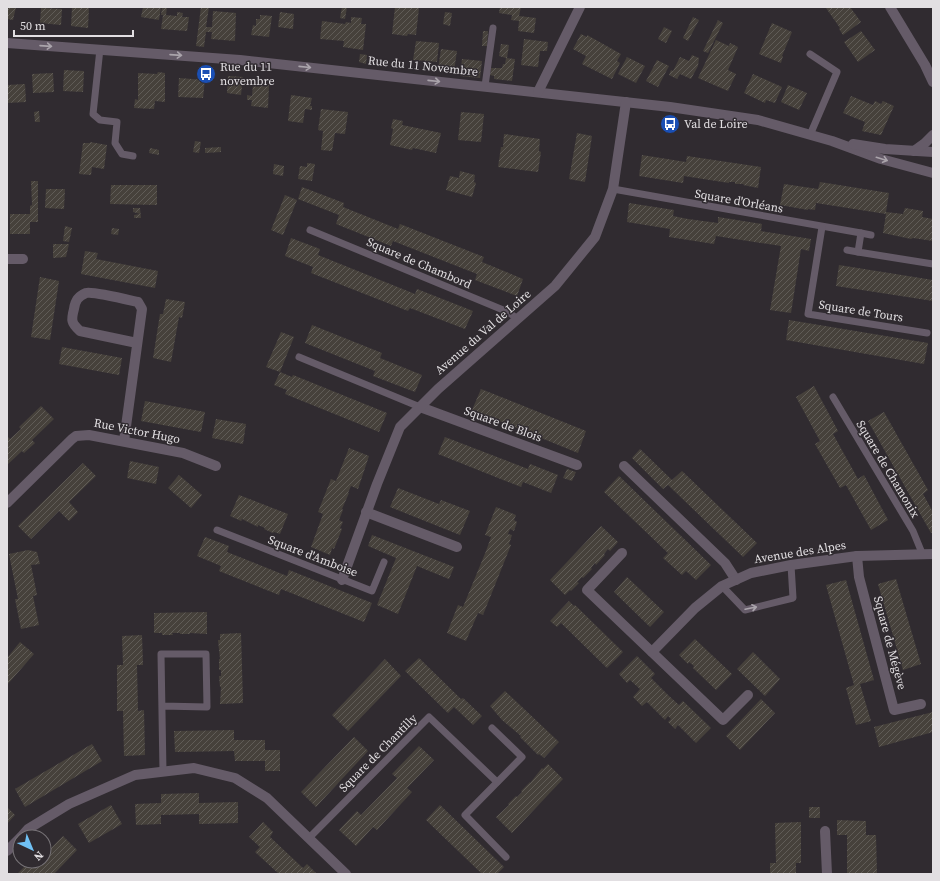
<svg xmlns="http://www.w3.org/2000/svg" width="940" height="881" font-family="'Source Serif 4',serif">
	<defs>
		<pattern id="building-hatch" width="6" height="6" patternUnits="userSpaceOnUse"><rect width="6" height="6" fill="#46413b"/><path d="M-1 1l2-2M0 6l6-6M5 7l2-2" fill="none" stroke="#605c57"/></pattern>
	</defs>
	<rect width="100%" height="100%" fill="#302b30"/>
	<g fill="url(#building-hatch)">
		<path d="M7,7h9l-3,13 -6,-1z"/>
		<path d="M72,7h17l-1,21 -17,-2z"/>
		<path d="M143,7h18l-2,13 -18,-3z"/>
		<path d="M162,7h5l-1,8 11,1v-4l6,1 -1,4h7l-2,14 -26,-2 2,-14h-2z"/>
		<path d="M201,7h8l-3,20h6l1,-16 23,2 -1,28 -24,-2 1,-7h-6l-2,15 -8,-1z"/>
		<path d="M342,7h5l-2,12 -5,-1z"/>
		<path d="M395,7l24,1 -3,27 -8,-1 -1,2 -15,-2z"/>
		<path d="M500,7h21l-2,9 17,2 -2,15 -16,-2 1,-10 -8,-1 1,-5 -13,-2z"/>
		<path d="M827,7h23l11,15 -18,13 -4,-6 1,-1 -14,-20z"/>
		<path d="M41,8l21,1 -1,16 -21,-2z"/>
		<path d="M280,12l14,2 -1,15 -15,-2z"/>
		<path d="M445,12l7,1 -2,13 -7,-2z"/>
		<path d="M260,15l12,1 -3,21 -18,-2 2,-10 3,1v-7h4z"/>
		<path d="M351,17l11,1 -1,6h5l-3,26 -20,-3 1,-6 -24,-2 2,-18 23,3 1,-2 5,1z"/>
		<path d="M693,17l6,3 -11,21 -5,-3z"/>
		<path d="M718,20l5,3 -15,30 -5,-2z"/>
		<path d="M772,23l20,9 -10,24h1l-2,7 -22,-9z"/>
		<path d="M664,27l8,4 -6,12 -8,-4z"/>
		<path d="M483,31h5l-1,15h-5z"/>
		<path d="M861,31l14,19 -17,12 -14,-20z"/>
		<path d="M581,34l6,3v-2l34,19 -4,7 3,2 -8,16 -30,-15 4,-8 -13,-7z"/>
		<path d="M524,39l24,3 -1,9h-7l-2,16 -17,-2z"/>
		<path d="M716,40l13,6 1,-3 8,4 -10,23 8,4 -8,17 -30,-13z"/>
		<path d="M416,41l23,2 -2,19 -24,-2z"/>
		<path d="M501,44l8,1 -2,13 8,1 -3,22 -18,-2v-3l-4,-1 1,-7h11l1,-4h2l1,-6 -7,-2z"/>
		<path d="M441,49l16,2 -3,20 -16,-2z"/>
		<path d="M360,54l7,1 -1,9 -7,-2z"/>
		<path d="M692,55l7,3 -1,8 -7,13 -11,-5 -3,5 -8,-4 2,-5 2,1 7,-14 9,4z"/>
		<path d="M627,57l18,9 -9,17 -18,-9z"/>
		<path d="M462,59l20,2 -2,17 -20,-2z"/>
		<path d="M657,60l12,6 -11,21 -12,-6z"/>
		<path d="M64,70l20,1 -1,21 -20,-1z"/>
		<path d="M158,72l7,1v29l-10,-1 -1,8 -20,-1 1,-9 3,1v-27l19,1z"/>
		<path d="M53,73l1,19 -21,1 -1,-19z"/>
		<path d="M753,74l29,13 -7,16 -9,-3 -1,3 -21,-10z"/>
		<path d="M228,76l15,1 -2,18 -14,-2z"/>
		<path d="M179,78l26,2 -2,18 -25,-1z"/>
		<path d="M25,84l1,18 -19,1v-18z"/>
		<path d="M253,84l16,1 -1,23 -17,-2 1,-6h-5v-5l5,1z"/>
		<path d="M788,85l19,8 -8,17 -18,-8z"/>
		<path d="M291,95l21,3 -2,8h2v4l-7,-1 -2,14 -15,-2z"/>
		<path d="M851,96l22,9 2,-4 6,3 2,-3 11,5 -13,29 -19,-4 3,-9 -22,-9z"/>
		<path d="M321,109l27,3 -3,22 -10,-1 -3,18 -11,-1 2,-19 -5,-1z"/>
		<path d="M39,111l1,11h-5l-1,-10z"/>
		<path d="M461,112l23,2 -3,28 -23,-2z"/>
		<path d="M393,119l10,2 -1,4 39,8 -5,20 -23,-5 -1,2 -22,-5 3,-16 -2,-1z"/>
		<path d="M577,133l15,3 -7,46 -16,-3z"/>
		<path d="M504,134l36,5 -1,12 2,1 -3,20 -40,-5 3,-20h2z"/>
		<path d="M195,141l6,1 -2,11 -6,-1z"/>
		<path d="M90,142l17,3 -3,24 -12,-2 -1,8 -12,-1 4,-31h7z"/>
		<path d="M221,147v5l-16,1v-5z"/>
		<path d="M150,148l9,2v5l-10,-2z"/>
		<path d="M642,155l44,7 1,-6 74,11 -3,21 -15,-3 1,-1h-9v-2h-6v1l-45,-7 -1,7 -44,-7z"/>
		<path d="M307,163l8,1 -3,17 -14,-2 2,-13 7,1z"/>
		<path d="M274,164l10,2 -1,10 -10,-2z"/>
		<path d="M460,171l15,4 -1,7 2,1 -4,14 -26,-7 4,-14 9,2z"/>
		<path d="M31,181h7v41h-8v12h-20v-20h20v-8l2,-1z"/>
		<path d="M820,182l69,11 -3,19 17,2 2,-6 18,3 -1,6 11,2v22l-20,-3 -2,1 -28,-6 3,-19 -70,-11 -1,7 -7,-1v1l-28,-5 4,-21 34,5z"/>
		<path d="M111,185h46v20l-47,-1z"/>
		<path d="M302,187l42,16 -1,4 55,22 2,-5 84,33 -2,5 41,17 -6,17 -42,-16 2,-6 -84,-33 -2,5 -55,-22 3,-9 -41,-16z"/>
		<path d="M46,189h19l-1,20 -19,-1z"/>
		<path d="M285,195l12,5 -14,35 -12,-5z"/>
		<path d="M629,203l45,7 -1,6 15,3 30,4v-6l44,7 -1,7 50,8 -2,12 -8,-2 -10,64 -21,-3 11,-64 -65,-10 -2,8 -45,-7 1,-8 -43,-7z"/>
		<path d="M133,208h7l1,10h-7v-3l6,-1 -7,-2z"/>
		<path d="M65,226l7,2 -3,14 -6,-1z"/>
		<path d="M112,228l7,1 -1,6 -7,-1z"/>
		<path d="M291,238l29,11 -2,6 97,39 2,-5 56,22 -8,18 -55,-21 -2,3 -97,-38 2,-6 -28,-11z"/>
		<path d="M53,244h16l-3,13 -13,1z"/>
		<path d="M85,251l13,2 -2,6 62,12 -3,17 -74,-14z"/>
		<path d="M839,265l94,15v21l-97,-15z"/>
		<path d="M40,277l19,4 -9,59 -19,-3z"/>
		<path d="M166,299l19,3 -3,16 -3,-1 -8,45 -18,-4 7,-44h3z"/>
		<path d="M789,320l139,23 -4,21 -138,-24z"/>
		<path d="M312,325l70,28 -2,5 42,17 -7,17 -42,-16 2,-5 -70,-28z"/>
		<path d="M281,332l13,5 -14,35 -14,-5z"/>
		<path d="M62,347l60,11 -3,17 -60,-11z"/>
		<path d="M280,372l12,5 1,-2 94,38 -8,19 -94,-38 2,-4 -13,-5z"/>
		<path d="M814,386l24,45 -5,3 25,45 6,-4 24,45 -17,10 -25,-45 -6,3 -25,-44 5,-3 -24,-44z"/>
		<path d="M481,389l105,42 -8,22 -106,-43z"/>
		<path d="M145,401l60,11 -4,20 -60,-11z"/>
		<path d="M41,406l13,13 -22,21 3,3 -11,10 -2,-2 -15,14v-27l1,-1 2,2 11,-10 -2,-2z"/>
		<path d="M884,412l44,78 -5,4 10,18v20l-2,1 -63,-112z"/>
		<path d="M216,419l30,5 -3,20 -31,-6z"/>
		<path d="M445,437l83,32 2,-5 28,11 -7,18 -28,-11 -2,5 -83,-33z"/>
		<path d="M349,448l20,8 -11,33 -7,-3 -3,7h1l-7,16 1,1 -4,10 4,2 -3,6 2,1 -8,20 -2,-1 -2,7 -19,-8 12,-33 -5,-2 13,-33 5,2z"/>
		<path d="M640,449l32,31 10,-9 75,72 -14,14 -75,-72 -5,4 -31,-31z"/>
		<path d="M130,461l29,6 -3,17 -29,-6z"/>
		<path d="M83,463l13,13 -27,26 9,10 -9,9 -10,-10 -28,28 -13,-13z"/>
		<path d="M567,469l9,3 -4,9 -9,-3z"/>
		<path d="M179,475l23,20 -11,13 -23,-20z"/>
		<path d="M619,476l92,89 -15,15 -10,-9 -4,4 -19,-17 5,-5 -64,-61z"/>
		<path d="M398,488l41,16 2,-4 29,11 -10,24 -70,-28z"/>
		<path d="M239,495l49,19 -8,20 -6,-2 -1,1 -9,-4 1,-1 -7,-3v2l-16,-8 -1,2 -11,-5z"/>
		<path d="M496,507l20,8 -2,5 3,2 -3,9 -4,-2 -2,5 4,1 -3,9 2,1 -28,70 -5,-2 -12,28 -19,-8 11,-28 5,2 23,-56 5,-14 -6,-2z"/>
		<path d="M601,526l17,16 -8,9 -2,-2 -4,5 1,1 -9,10 -1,-2 -4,5 1,1 -9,9 -1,-1 -5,5 2,1 -8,8 -1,-1 -5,5 -15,-15z"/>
		<path d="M372,535l82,32 -5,12 -32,-13 -19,48 -21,-9 19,-47 -28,-12z"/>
		<path d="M205,537l24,9 -2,6 60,24 2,-6 83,33 -8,19 -83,-33 -2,6 -60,-24 2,-5 -24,-10z"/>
		<path d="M28,550l9,2 3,12 -9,1 6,30 -4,1 6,29 -18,4 -6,-30h3l-9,-45z"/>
		<path d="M627,577l37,35 -14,15 -36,-35z"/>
		<path d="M896,579l25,85 -18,6 -25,-86z"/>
		<path d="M846,580l28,100 -14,4 11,37 -15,4 -10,-37 8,-3 -28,-100z"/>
		<path d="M569,601l5,5 1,-1 48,47 -16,16 -46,-45 -4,4 -7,-6z"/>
		<path d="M207,612v22l-17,-1v1h-10v-1h-8l1,2h-11v-2h-8v-20z"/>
		<path d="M241,633l2,70 -23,1 1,-17h-1l-1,-11h2v-6h-2v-11h1l-2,-19h2v-6z"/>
		<path d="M142,635l1,30h-6l1,46 6,-1 1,45 -21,1 -1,-45h-6v-46h6l-1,-29z"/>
		<path d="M695,639l37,35 -16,16 -23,-22 1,-2 -5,-4 -1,2 -9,-9z"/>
		<path d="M20,642l14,12 -27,31v-27z"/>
		<path d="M753,652l27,27 -15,17 -28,-27z"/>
		<path d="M637,656l18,18 -4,4 18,18 10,9 4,-4 28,27 -15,15 -18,-18 -3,4 -7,-7 3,-3 -3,-3 -3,4 -18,-18 -5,4 -9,-9 7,-8 -10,-9 -3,3 -8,-9z"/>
		<path d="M419,658l42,41 2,-1 19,18 -9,9 -19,-18 -6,6 -43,-42z"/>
		<path d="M385,659l16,17 -53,55 -16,-16z"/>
		<path d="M505,691l54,51 -15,16 -5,-4 -1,1 -18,-18 1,-1 -19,-16 -12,-14z"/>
		<path d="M761,699l14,14 -35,37 -14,-14z"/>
		<path d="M933,712v20l-54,15 -5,-20z"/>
		<path d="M234,730v10h31v10h15v21h-15v-10h-30l-1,-10 -59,1 -1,-21z"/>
		<path d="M354,737l14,14 -52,56 -15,-15z"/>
		<path d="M92,744l10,17 -77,46 -10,-18z"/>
		<path d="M419,746l15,14 -27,28 5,4 -35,38 -4,-3 -17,19 -17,-16 18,-19 4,4 36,-37 -5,-4z"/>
		<path d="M548,764l15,15 -51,54 -16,-16 13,-12 -1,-1 8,-8 1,1 5,-5 -1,-1 9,-9v1l12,-15 1,1z"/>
		<path d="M199,793v10l39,-1v21l-39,1v-10l-38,1v9l-25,1 -1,-21 26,-1v-9z"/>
		<path d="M111,805l11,19 -33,19 -11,-19z"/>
		<path d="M440,805l64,62 -7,7h-15l-56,-54z"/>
		<path d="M7,807l8,8 -8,9z"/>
		<rect x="809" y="807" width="11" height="11"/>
		<path d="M837,820l29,1v14h10l1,39h-30v-39h-10z"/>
		<path d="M263,822l10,10 -3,5 33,31 4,-4 10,10h-38l-24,-22 5,-5 -11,-10z"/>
		<path d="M801,822v41h-5v11h-26v-11h6l-1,-40z"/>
		<path d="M63,836l14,14 -23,24h-37l10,-10 5,4 7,-7h5v-6z"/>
	</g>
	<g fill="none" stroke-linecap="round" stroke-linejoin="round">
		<g stroke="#655b68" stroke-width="7">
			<path d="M100,49l-7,65 7,6 17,2 -2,21 7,11 11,2"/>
			<path d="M810,54l27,18 -27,63"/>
			<path d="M485,86l8,-58"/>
			<path d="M613,189l248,44 -3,19 75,12"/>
			<path d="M822,227l-14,87 119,19"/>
			<path d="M310,230l198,82 10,7"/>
			<path d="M861,233l10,2"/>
			<path d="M847,250l11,2"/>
			<path d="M299,357l121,50"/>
			<path d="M833,397l80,134 9,22"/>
			<path d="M217,530l155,61 12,-29"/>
			<path d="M722,586l23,24 48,-12 -2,-33"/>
			<path d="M162,706l45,1 -1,-53h-45l2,118"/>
			<path d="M492,728l30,29 -57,58 41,42"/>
			<path d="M309,838l120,-121 68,65"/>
		</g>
		<g stroke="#655b68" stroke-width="10">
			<path d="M890,7l35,58 8,17"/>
			<path d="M7,43l233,17 430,47 88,13 74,21 49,18 52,14"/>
			<path d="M538,92l42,-85"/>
			<path d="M853,144l32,5 48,3"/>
			<path d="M914,151l11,-8 8,-8"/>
			<path d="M7,259h16"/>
			<path d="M420,407l157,58"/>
			<path d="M124,441l18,-132 -4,-7c-9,-2 -45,-11 -52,-9 -8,3 -11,8 -12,16 -3,11 -3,14 6,22l57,12"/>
			<path d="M624,466l101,97 11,17"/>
			<path d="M7,503l65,-64 4,-3 13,-1 94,18 33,13"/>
			<path d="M366,512l91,35"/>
			<path d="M622,553l-35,37 136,130 25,-25"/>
			<path d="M857,556l2,21 35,133 27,-6"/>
			<path d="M342,580l35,-96 23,-57 38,-38 117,-103 40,-49 18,-48 13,-87"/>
			<path d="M652,652l43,-44 27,-22 29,-13 40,-8 66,-9 76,-2"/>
			<path d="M825,831l2,43"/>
			<path d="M21,837l7,-8 41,-25 66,-29 59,-7 41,10 32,20 79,76"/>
			<path d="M7,851l13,-13"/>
		</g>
	</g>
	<defs><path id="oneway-shaft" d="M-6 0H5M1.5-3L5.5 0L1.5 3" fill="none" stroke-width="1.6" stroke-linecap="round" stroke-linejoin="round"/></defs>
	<g stroke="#aaa4ab">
		<use href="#oneway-shaft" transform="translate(46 46) rotate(4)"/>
		<use href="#oneway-shaft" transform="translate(176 55) rotate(4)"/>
		<use href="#oneway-shaft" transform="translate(305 67) rotate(6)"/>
		<use href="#oneway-shaft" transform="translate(434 81) rotate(6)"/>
		<use href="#oneway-shaft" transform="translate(882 159) rotate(17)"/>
		<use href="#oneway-shaft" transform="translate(751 608) rotate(-12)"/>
	</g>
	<defs>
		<g id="bus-disc" transform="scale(1)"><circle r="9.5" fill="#1a4fb4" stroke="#302b30"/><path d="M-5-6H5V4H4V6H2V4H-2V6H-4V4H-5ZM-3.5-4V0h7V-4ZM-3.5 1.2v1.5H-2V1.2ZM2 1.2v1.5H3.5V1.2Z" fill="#fff"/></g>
	</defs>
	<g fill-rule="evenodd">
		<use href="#bus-disc" x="206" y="74"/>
		<use href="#bus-disc" x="670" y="124"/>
	</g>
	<g text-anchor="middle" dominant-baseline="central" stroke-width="3" stroke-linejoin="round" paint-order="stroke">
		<g font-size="12" fill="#e2dfe2" stroke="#302b30">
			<text transform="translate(423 66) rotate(6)">Rue du 11 Novembre</text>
			<text transform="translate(739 201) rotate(10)">Square d'Orléans</text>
			<text transform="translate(419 263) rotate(23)">Square de Chambord</text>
			<text transform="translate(861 311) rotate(9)">Square de Tours</text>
			<text transform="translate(483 332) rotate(-41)">Avenue du Val de Loire</text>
			<text transform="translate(503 424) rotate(20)">Square de Blois</text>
			<text transform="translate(137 431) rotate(11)">Rue Victor Hugo</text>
			<text transform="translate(888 469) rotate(59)">Square de Chamonix</text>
			<text transform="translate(800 552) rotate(-9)">Avenue des Alpes</text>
			<text transform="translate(313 556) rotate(21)">Square d'Amboise</text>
			<text transform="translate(890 643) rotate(75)">Square de Mégève</text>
			<text transform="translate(378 753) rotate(-45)">Square de Chantilly</text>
		</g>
		<g font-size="12" fill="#e2dfe2" stroke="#302b30" text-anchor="start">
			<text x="220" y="67">Rue du 11<tspan x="220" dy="14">novembre</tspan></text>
			<text x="684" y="124">Val de Loire</text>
		</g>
	</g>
	<rect width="940" height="881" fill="none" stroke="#e2dfe2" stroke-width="16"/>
	<g transform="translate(32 849) rotate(136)"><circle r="19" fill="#302b30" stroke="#777377"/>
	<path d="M0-3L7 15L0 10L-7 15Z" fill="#70c1f4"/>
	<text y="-6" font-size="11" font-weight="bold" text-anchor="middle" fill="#e2dfe2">N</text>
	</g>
	<path d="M14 30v6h119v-6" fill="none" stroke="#e2dfe2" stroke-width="2"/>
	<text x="20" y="30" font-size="12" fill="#e2dfe2" stroke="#302b30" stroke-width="3" paint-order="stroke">50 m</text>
</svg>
